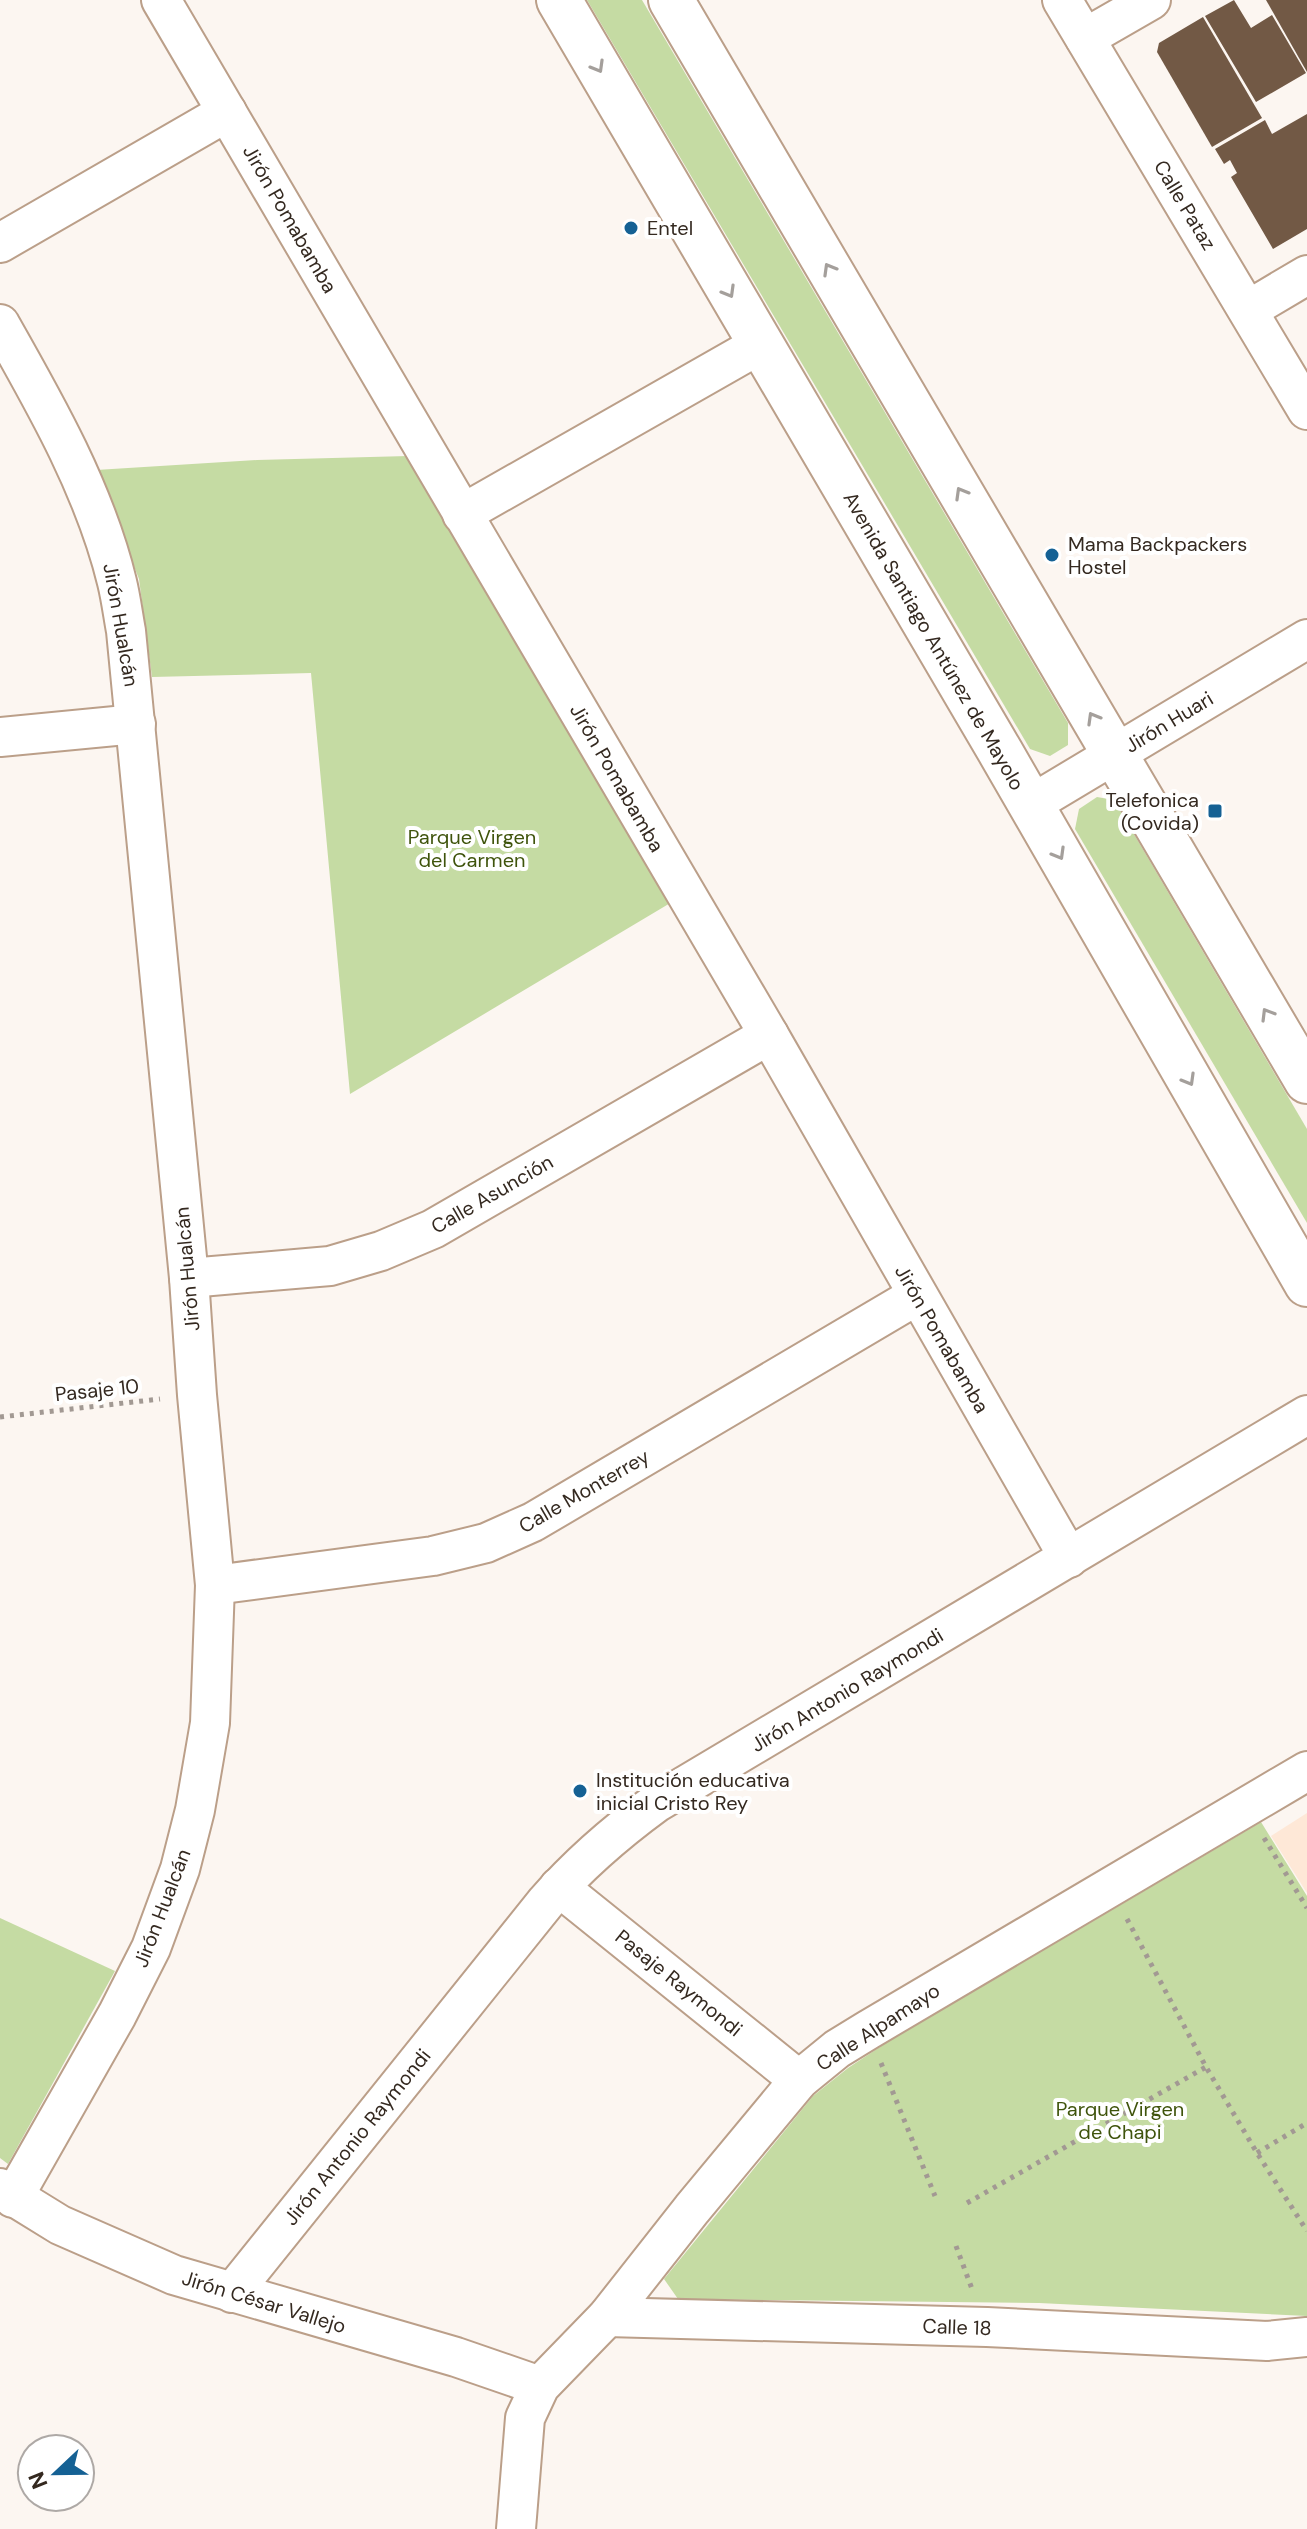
<svg xmlns="http://www.w3.org/2000/svg" width="1307" height="2529" font-family="'DM Sans',sans-serif">
	<rect width="100%" height="100%" fill="#fcf6f1"/>
	<path fill="#fee8d7" d="M1307,1813v80l-36,-57z"/>
	<g fill="#c5dba3">
		<path d="M587,0h55l426,723v22l-18,11 -20,-7z"/>
		<path d="M408,456l264,446 -322,192 -39,-421 -159,4 -13,-98 -43,-109 161,-10z"/>
		<path d="M1097,797l17,3 193,329v94l-232,-394 4,-20z"/>
		<path d="M1261,1822l46,74v420l-268,-13 -361,-4 -14,-20 149,-183 35,-28 41,-27z"/>
		<path d="M0,1918l115,53 -107,193 -8,-6z"/>
	</g>
	<g fill="#725945">
		<path d="M1234,0l17,28 21,-13 34,58 -50,29 -51,-86z"/>
		<path d="M1266,0h41v72z"/>
		<path d="M1203,17l59,101 -50,29 -55,-95 2,-9z"/>
		<path d="M1307,114v115l-34,20 -42,-72 6,-4 -7,-13 -6,4 -9,-15 50,-29 7,14z"/>
	</g>
	<g fill="none" stroke-linecap="round" stroke-linejoin="round">
		<g stroke="#bb9f89" stroke-width="42">
			<g id="street">
				<path d="M161,0l608,1035 300,523"/>
				<path d="M1062,0l245,410"/>
				<path d="M1085,38l66,-38"/>
				<path d="M0,243l227,-131"/>
				<path d="M1248,310l59,-35"/>
				<path d="M0,324c46,81 95,167 117,258 4,16 6,33 9,49l63,647 8,117 18,190 -5,138 -15,87 -15,59 -29,79 -34,67 -104,183"/>
				<path d="M462,514l297,-169"/>
				<path d="M0,737l136,-13"/>
				<path d="M1030,805l277,-166"/>
				<path d="M189,1278l141,-12 51,-15 52,-22 336,-194"/>
				<path d="M215,1585l218,-29 53,-13 47,-21 383,-226"/>
				<path d="M559,1887l240,193"/>
				<path d="M0,2188l60,37 114,50 282,82 84,29"/>
				<path d="M232,2293l314,-391c33,-38 69,-69 110,-99l651,-388"/>
				<path d="M607,2317l380,10 280,14 40,-4"/>
				<path d="M516,2529l9,-111 15,-32 67,-69 85,-108 107,-129 38,-31 31,-19 439,-259"/>
			</g>
		</g>
		<g stroke="#bb9f89" stroke-width="48">
			<g id="secondary">
				<path d="M559,0l442,753 306,531"/>
				<path d="M671,0l636,1081"/>
			</g>
		</g>
		<g stroke="#a29993" stroke-width="5" stroke-dasharray="4 6" stroke-linecap="butt">
			<path d="M0,1417l160,-18"/>
			<path d="M1264,1838l43,70"/>
			<path d="M1127,1919l79,148 51,86 50,78"/>
			<path d="M881,2063l54,133"/>
			<path d="M1257,2153l50,-30"/>
			<path d="M967,2203l239,-136"/>
			<path d="M956,2246l16,43"/>
		</g>
		<use href="#street" stroke="#fff" stroke-width="38"/>
		<use href="#secondary" stroke="#fff" stroke-width="44"/>
	</g>
	<defs><path id="oneway-chevron" d="M-2-3.5L2.5 0L-2 3.5" fill="none" stroke-width="1.6" stroke-linecap="round" stroke-linejoin="round" transform="scale(2)"/></defs>
	<g stroke="#a49f9b">
		<use href="#oneway-chevron" transform="translate(598 67) rotate(60)"/>
		<use href="#oneway-chevron" transform="translate(829 269) rotate(-120)"/>
		<use href="#oneway-chevron" transform="translate(729 292) rotate(60)"/>
		<use href="#oneway-chevron" transform="translate(961 493) rotate(-120)"/>
		<use href="#oneway-chevron" transform="translate(1093 718) rotate(-120)"/>
		<use href="#oneway-chevron" transform="translate(1059 854) rotate(60)"/>
		<use href="#oneway-chevron" transform="translate(1267 1014) rotate(-121)"/>
		<use href="#oneway-chevron" transform="translate(1189 1080) rotate(60)"/>
	</g>
	<g fill="#156194" stroke="#fff" stroke-width="3">
		<circle cx="631" cy="228" r="8"/>
		<circle cx="1052" cy="555" r="8"/>
		<rect x="1207" y="803" width="16" height="16" rx="4"/>
		<circle cx="580" cy="1791" r="8"/>
	</g>
	<g text-anchor="middle" dominant-baseline="central" stroke-width="8" stroke-linejoin="round" paint-order="stroke">
		<g font-size="20" fill="#342920" stroke="#fff">
			<text transform="translate(1185 205) rotate(59)">Calle Pataz</text>
			<text transform="translate(290 219) rotate(60)">Jirón Pomabamba</text>
			<text transform="translate(121 625) rotate(80)">Jirón Hualcán</text>
			<text transform="translate(934 641) rotate(60)">Avenida Santiago Antúnez de Mayolo</text>
			<text transform="translate(1169 722) rotate(-31)">Jirón Huari</text>
			<text transform="translate(617 778) rotate(60)">Jirón Pomabamba</text>
			<text transform="translate(492 1194) rotate(-30)">Calle Asunción</text>
			<text transform="translate(187 1269) rotate(-95)">Jirón Hualcán</text>
			<text transform="translate(942 1339) rotate(60)">Jirón Pomabamba</text>
			<text transform="translate(97 1390) rotate(-6)">Pasaje 10</text>
			<text transform="translate(584 1491) rotate(-30)">Calle Monterrey</text>
			<text transform="translate(847 1690) rotate(-31)">Jirón Antonio Raymondi</text>
			<text transform="translate(162 1908) rotate(-69)">Jirón Hualcán</text>
			<text transform="translate(679 1983) rotate(39)">Pasaje Raymondi</text>
			<text transform="translate(878 2027) rotate(-33)">Calle Alpamayo</text>
			<text transform="translate(357 2137) rotate(-51)">Jirón Antonio Raymondi</text>
			<text transform="translate(264 2302) rotate(17)">Jirón César Vallejo</text>
			<text transform="translate(957 2327) rotate(2)">Calle 18</text>
		</g>
		<g font-size="20" fill="#342920" stroke="#fff" text-anchor="start">
			<text x="647" y="228">Entel</text>
			<text x="1068" y="544">Mama Backpackers<tspan x="1068" dy="23">Hostel</tspan></text>
			<text x="1199" y="800" text-anchor="end">Telefonica<tspan x="1199" dy="23">(Covida)</tspan></text>
			<text x="596" y="1780">Institución educativa<tspan x="596" dy="23">inicial Cristo Rey</tspan></text>
		</g>
		<g font-size="20" fill="#3f540c" stroke="#fff">
			<text x="472" y="837">Parque Virgen<tspan x="472" dy="23">del Carmen</tspan></text>
			<text x="1120" y="2109">Parque Virgen<tspan x="1120" dy="23">de Chapi</tspan></text>
		</g>
	</g>
	<g transform="translate(56 2473) rotate(248)"><circle r="38" fill="#ffffff" stroke="#aea9a6" stroke-width="2"/>
	<path d="M0-6L14 30L0 20L-14 30Z" fill="#156194"/>
	<text y="-12" font-size="22" font-weight="bold" text-anchor="middle" fill="#342920">N</text>
	</g>
</svg>
